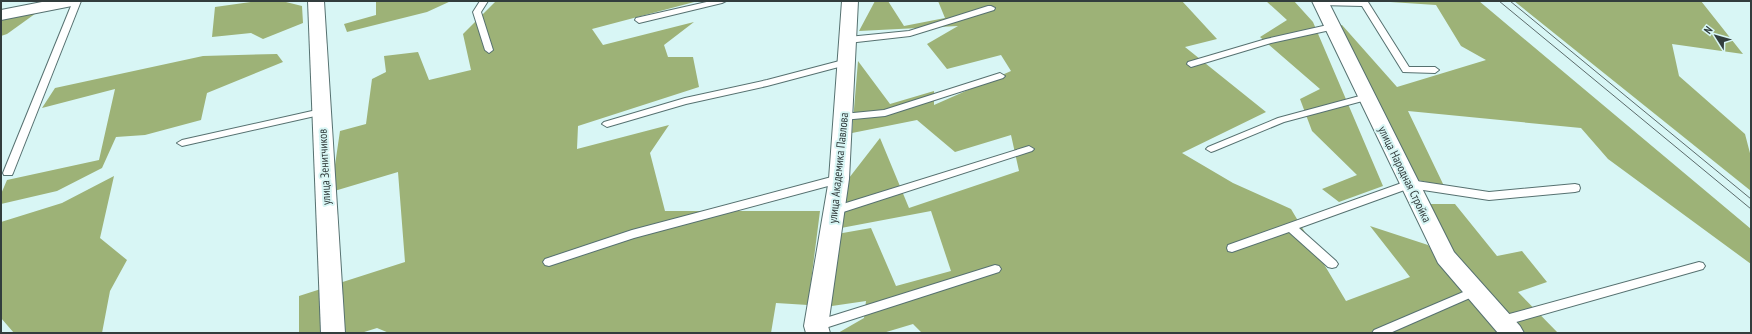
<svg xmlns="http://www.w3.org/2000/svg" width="1752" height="334" font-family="'PT Sans Narrow',sans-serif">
	<rect width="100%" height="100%" fill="#d8f6f5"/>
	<g fill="#9db277">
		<path d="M257,1h25l20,5 1,17 -40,16 -12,-6 -39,4 3,-30z"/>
		<path d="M376,1h75l-24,11 -80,20 -3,-8 32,-9z"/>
		<path d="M496,1h202l-106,28 11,16 91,-23 -30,23 4,12h25l6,30 -121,39 -1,23 92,-24 -19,28 15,58h155l-12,94 -32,-2 -5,30h-382l-12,-5 -16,5h-62v-37l106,-34 -7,-90 -67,20 9,-61 26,-7 6,-45 14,-7 -2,-16 34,-4 11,28 42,-10 -8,-36z"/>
		<path d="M875,1h13l16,25 41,-8 -7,-17h244l35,38 -32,8 81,65 -84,41 51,30 58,26 55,92 64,-24 -40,-51 58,19 27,37 45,51h-578l-9,-9 -30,9h-45l26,-15 2,-17 -41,6 12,-73 34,-6 25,58 55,-15 -20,-60 -90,17 8,-50 31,-40 29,70 110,-37 -8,-36 -56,17 -38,-32 -65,13 6,-72 32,43 44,-13v14l77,-34 -10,-16 -54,14 -20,-25 31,-18 -99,5z"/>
		<path d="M1266,1h28l19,21 70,164 -44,16 -17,-13 35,-14 -45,-44 -12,-32 20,-10 -60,-52 27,-17z"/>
		<path d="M1375,1h104l272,228v35l-143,-105 -27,-31 -173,-17 36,75 -31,-7 -77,-153 6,-1 55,62 89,-27 -25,-14 -25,-41z"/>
		<path d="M1514,1h187l42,53 -71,-10 7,32 66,58 6,23v34z"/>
		<path d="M39,11l-32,23 -6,2v-17z"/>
		<path d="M277,54l6,8 -76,31 -6,27 -56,15 -29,2 -14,31 -45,23 -56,13v-10l6,-14 92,-20 16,-71 -73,19 13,-20 148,-32z"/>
		<path d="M114,176l-14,62 27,22 -17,31 -8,42h-88l-13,-15v-96l61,-19z"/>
		<path d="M1429,204h26l42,52 25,-5 25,31 -29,10 40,41h-39l-68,-78z"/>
	</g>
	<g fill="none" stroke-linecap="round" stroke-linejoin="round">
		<g stroke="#567170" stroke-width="2">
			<g id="lane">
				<path d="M73,1h8l-68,172 -1,2h-8l-1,-2z"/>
				<path d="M480,1h8l-7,11 12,38 -4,3 -4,-3 -12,-38z"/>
				<path d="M711,1h15l-4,2 -83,20 -4,-3 1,-2z"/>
				<path d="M1317,1l51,1 41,65h26l4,3 -4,3 -32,-1 -41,-66 -42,-1 -4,-2z"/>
				<path d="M988,6h3l4,2 -1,2 -84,26 -62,7 -4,-3 4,-3 61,-6z"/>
				<path d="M1332,24l3,1 1,2 -1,2 -64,14 -80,24 -4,-3 1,-2 78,-23z"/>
				<path d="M847,59l3,1 1,2 -1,2 -83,22 -81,18 -79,23 -5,-3 2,-2 81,-24 82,-18z"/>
				<path d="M1000,73l5,3 -2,2 -118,38 -42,4 -5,-3 5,-3 41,-4z"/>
				<path d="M1367,94l5,3 -2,2 -86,23 -70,29 -3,1 -5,-3 2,-2 70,-29z"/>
				<path d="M321,109l3,1 2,2 -2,2 -142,32 -5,-3 5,-3z"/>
				<path d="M1029,146l5,3 -2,2 -198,64 -4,-1 -1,-3 1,-3z"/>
				<path d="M839,175l5,4 -1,3 -209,56 -85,28 -4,-1 -2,-3 2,-3 87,-29z"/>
				<path d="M1410,180l79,12 86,-8 4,1 1,3 -1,3 -4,1 -86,8 -79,-12 -111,40 37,33 2,3 -2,3 -4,1 -4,-1 -39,-35 -57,20 -4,-1 -1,-3 1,-3z"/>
				<path d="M1699,262l4,1 2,3 -2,3 -201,57 -4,-2 -2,-3 2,-3 4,-2z"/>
				<path d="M995,265l4,1 2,3 -2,3 -183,59 -4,-2 -2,-3 2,-3 4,-2z"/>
				<path d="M1475,287l4,1 2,3 -2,3 -89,39h-18l2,-3z"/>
			</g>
		</g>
		<g stroke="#567170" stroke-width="2">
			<g id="street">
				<path d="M47,1h33l-2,3 -6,2 -71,14v-10z"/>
				<path d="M308,1h16l21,332h-24z"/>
				<path d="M842,1h16l-9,178 -21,147 2,7h-24l-2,-7 25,-147z"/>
				<path d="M1312,1h16l126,251 66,74 4,7h-26l-60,-70z"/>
			</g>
		</g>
		<use href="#lane" fill="#fff" fill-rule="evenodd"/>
		<use href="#street" fill="#fff" fill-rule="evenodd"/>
		<g stroke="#5c6c6c" stroke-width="1">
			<path d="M1499,1l252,208"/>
			<path d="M1510,1l241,198"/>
		</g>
	</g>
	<g text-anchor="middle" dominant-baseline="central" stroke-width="4" stroke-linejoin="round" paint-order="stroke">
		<g font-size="12" fill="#323d3d" stroke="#d8f6f5">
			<text transform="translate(324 167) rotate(-93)">улица Зенитчиков</text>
			<text transform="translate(838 168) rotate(-84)">улица Академика Павлова</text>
			<text transform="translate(1405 174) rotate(64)">улица Народная Стройка</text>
		</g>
	</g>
	<rect width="1752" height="334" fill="none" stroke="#323d3d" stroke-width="4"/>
	<g transform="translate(1716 36) rotate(307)" stroke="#d8f6f5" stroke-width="3" paint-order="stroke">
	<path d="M0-3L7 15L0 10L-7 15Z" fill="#323d3d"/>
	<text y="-6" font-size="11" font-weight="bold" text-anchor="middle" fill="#323d3d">N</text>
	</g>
</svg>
